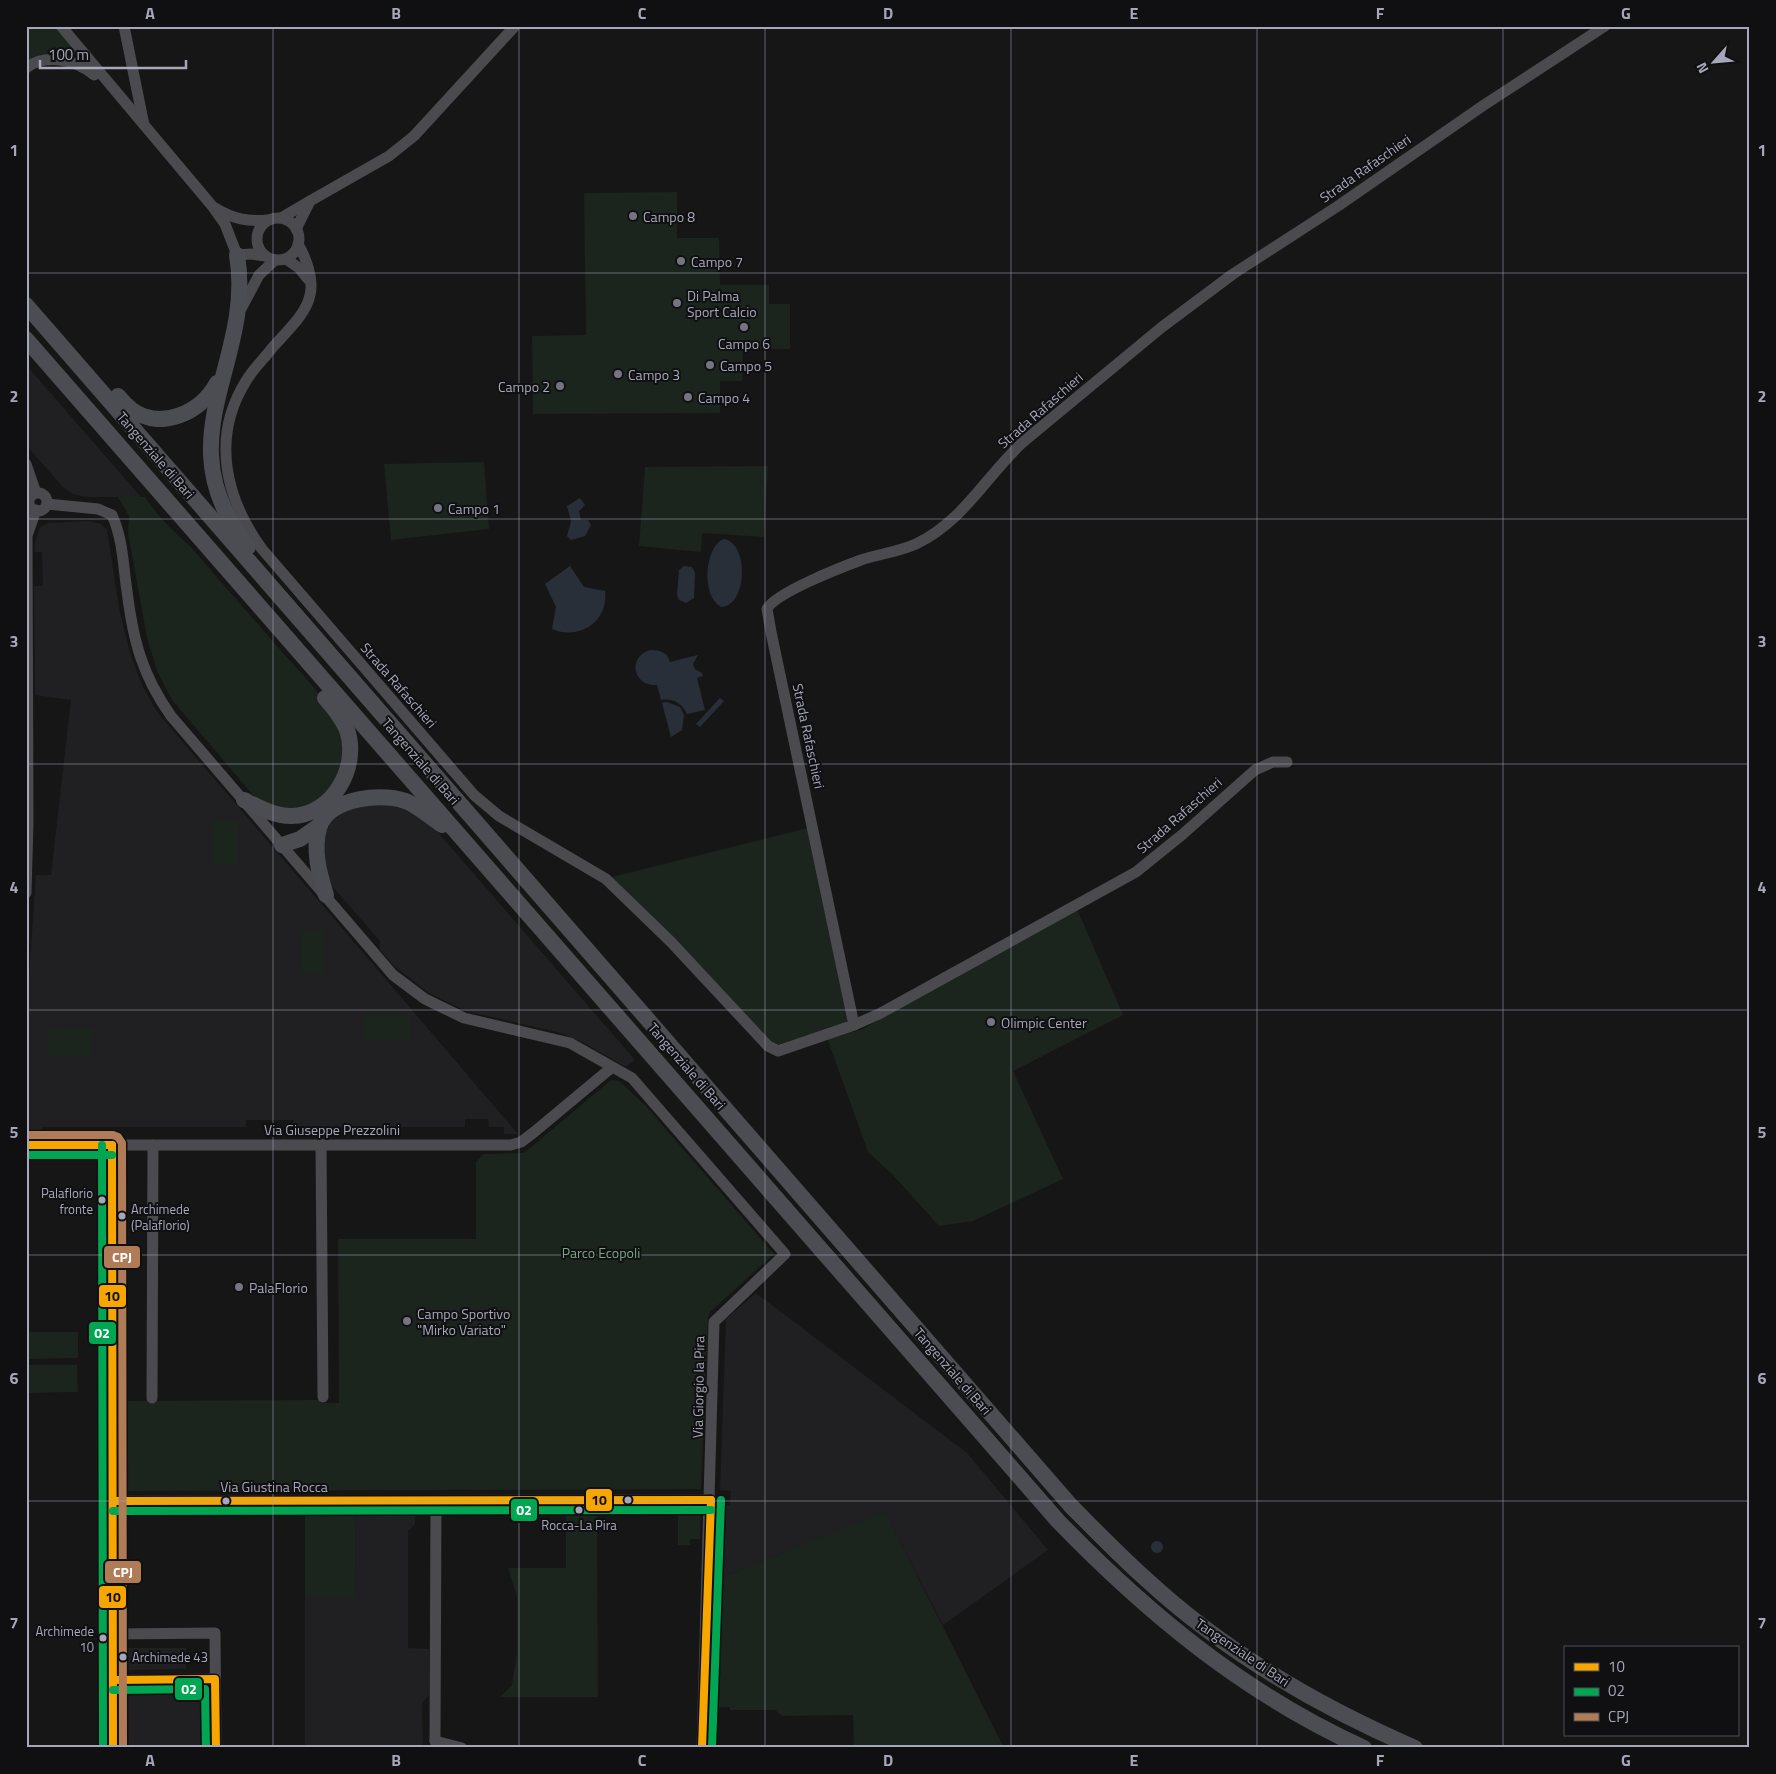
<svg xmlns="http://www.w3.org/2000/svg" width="1776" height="1774" font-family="'Titillium Web',sans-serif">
	<rect width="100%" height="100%" fill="#161616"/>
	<g fill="#202022">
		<path d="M26,365l115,132h-55l-13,-3 -11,-8 -36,-41z"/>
		<path d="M89,521l12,3 6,6 13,83 11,43 12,31 15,26 360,421h-14v-7h-15l-1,-8h-23v8h-172v-7h-47v7h-204v8l-16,1v-116l10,-145h15l20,-175 -36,-5 -1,-109h9l-1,-34h-7v-10l5,-15 8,-4z"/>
		<path d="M369,803l28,1 32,18 206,238 -9,7 -42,-24 -23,-10 -95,-22 -37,-18 -35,-27 -14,-16v-9l-49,-56 -11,-30 8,-32 18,-12z"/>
		<path d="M756,1293l211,160 81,97 -105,75 -58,-112 -167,66 3,-74h9l1,-14 -11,-1 6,-171z"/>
		<path d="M355,1510h61l-1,14 -7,7v117l21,1v46l-7,8 1,45h-118v-150h51z"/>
		<path d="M124,1648h62v21l-62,1z"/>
		<path d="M124,1690h85l-1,58h-84z"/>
	</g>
	<g fill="#1c241e">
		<path d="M26,26h28l24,28 -1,2c-18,-7 -34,-1 -51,7z"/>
		<path d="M677,192v46h42l1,47h49v19h21v45h-47l-1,32h-22v32l-187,1 -1,-78 54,-1 -2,-142z"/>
		<path d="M484,462l5,67 -98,11 -7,-76z"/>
		<path d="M768,466l-4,71 -62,-4 -1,19 -62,-6 6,-79z"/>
		<path d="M118,497h27c13,19 28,35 46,50 29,34 58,67 87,100 20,24 60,61 66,92 1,5 -2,13 -2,18 -6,49 -50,65 -89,38l-81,-95 -15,-29 -10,-33 -19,-105 1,-17z"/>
		<rect x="212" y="821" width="26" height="44"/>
		<path d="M808,828l44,204 9,-2 216,-121 46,106 -110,56 50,108 -90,42 -34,5 -46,-51 -25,-23 -43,-120 -47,19 -166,-174z"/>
		<rect x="302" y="930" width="23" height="44"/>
		<rect x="364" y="1015" width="46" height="26"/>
		<path d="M93,1028v27h-45v-26z"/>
		<path d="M611,1080l8,1 26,24 129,149 -64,58 -2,5 -7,172 -579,2v-90l198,-1v3h19l-1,-164h138v-77l8,-8 40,-1z"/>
		<path d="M26,1332h52v26l-52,1z"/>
		<path d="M26,1365h51l1,27 -52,1z"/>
		<path d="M305,1510h50l1,88h-51z"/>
		<path d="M566,1510h31l1,187h-98l12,-12 5,-32v-56l-9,-29h58z"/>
		<path d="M678,1510h23l-1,29h-10v6h-12z"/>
		<path d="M885,1512l119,236h-150l-1,-33 -71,1 -7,-6h-45v-3h-16l4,-128z"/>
	</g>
	<g fill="#282f39">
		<path d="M580,498l5,7 -6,6 2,9h7l3,5 -6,11 -14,4 -4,-4 4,-15 -4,-15z"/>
		<path d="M723,539c26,2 25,67 -2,68 -20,-11 -17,-58 2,-68z"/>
		<path d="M570,566l14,21 21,4c4,30 -26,50 -53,38l4,-22 -11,-23z"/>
		<path d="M684,566l8,1 3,6 -1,25 -8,5 -7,-3 -2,-6 2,-24z"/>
		<path d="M650,650l10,1 7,4 3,7 28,-7 -5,9 2,5 7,4 1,3 -6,2 8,32 -18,4c-5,-11 -14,-16 -26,-14l-4,-15c-24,2 -30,-28 -7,-35z"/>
		<path d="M720,698l4,3 -24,26 -4,-3z"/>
		<path d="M667,702l13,5 4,8 -2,15 -11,7 -9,-34z"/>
		<circle cx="1157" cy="1547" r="6"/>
	</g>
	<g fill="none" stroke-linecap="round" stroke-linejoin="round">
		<g stroke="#4a4a4f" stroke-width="11">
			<path d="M61,26l152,181 12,17 12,31"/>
			<path d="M124,26l20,99"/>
			<path d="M26,68c20,-15 51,-8 68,7"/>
			<path d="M310,201l79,-45 25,-20 101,-110"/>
			<path d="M215,208c18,11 33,14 53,12"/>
			<path d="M281,218l29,-17 -14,28"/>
			<circle cx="278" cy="239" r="21"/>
			<path d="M298,244c8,14 16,35 12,51 -4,20 -25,38 -38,53 -8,11 -19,21 -26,33 -35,56 -21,117 16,168l212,246 25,21 107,63 65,63 97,104 10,5 76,-26 -83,-393 -4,-23c8,-16 75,-42 94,-49 18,-6 37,-8 55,-16 47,-22 70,-68 107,-102l139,-115 71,-53 105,-68 146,-101 121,-79"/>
			<path d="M237,255l14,-1 14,2"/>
			<path d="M286,259l13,9 9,11"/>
			<path d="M241,309l18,-34 16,-15"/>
			<path d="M26,464l10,29"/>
			<circle cx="38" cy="502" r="9"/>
			<path d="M47,504l51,5 14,6c11,24 11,50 15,76 6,49 15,84 44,125l222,259 32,24 39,19 106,25 62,35 153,176 -71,68 -12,426"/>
			<path d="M26,893l2,-71 -1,-286 9,-26"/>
			<path d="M854,1025l25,-11 257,-142 47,-38 72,-64 18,-8h14"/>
			<path d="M321,1144l2,253"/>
			<path d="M26,1145h485l10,-3 12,-9 78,-65"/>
			<path d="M112,1145l1,603"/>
			<path d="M152,1398l1,-253"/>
			<path d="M113,1501l598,-1"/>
			<path d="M436,1501l-1,240 3,7"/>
			<path d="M113,1634l102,-1 1,115"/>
			<path d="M113,1680l102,-1"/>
			<path d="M435,1741l27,7"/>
		</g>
		<g stroke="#4c4d52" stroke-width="16">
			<path d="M237,255c18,109 -75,183 11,292"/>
			<path d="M26,305l1045,1201c25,25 50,51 76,74 78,72 171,126 268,168"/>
			<path d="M26,339l1032,1182c90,93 187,173 306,227"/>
			<path d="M118,396c4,5 9,10 14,14 30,21 69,2 85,-27"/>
			<path d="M244,800c14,7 30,16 47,16 41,0 69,-49 56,-86 -5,-12 -13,-22 -22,-32"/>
			<path d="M282,845l18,-6 20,-14"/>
			<path d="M326,895c-7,-22 -13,-44 -7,-67 8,-31 68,-37 91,-25 11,6 22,15 32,22"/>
		</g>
		<g stroke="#101012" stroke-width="11">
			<g id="bus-1">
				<path d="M26,1145h86"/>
				<path d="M112,1145l1,603"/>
				<path d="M113,1501l598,-1"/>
				<path d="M113,1680l102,-1 1,69"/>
				<path d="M702,1748l9,-248"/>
			</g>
		</g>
		<g stroke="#101012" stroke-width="11">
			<g id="bus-2">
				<path d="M102,1145l1,603"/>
				<path d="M26,1155h86"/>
				<path d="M113,1511l598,-1"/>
				<path d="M113,1690l92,-1 1,59"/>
				<path d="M712,1748l9,-248"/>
			</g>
		</g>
		<g stroke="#101012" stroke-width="11">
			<path id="bus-3" d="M26,1135h87l5,2 4,6 1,605"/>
		</g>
		<use href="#bus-1" stroke="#f7a600" stroke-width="8"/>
		<use href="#bus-2" stroke="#00a651" stroke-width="8"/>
		<use href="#bus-3" stroke="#b07c57" stroke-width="8"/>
	</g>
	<path fill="none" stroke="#a6a8b9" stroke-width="1" stroke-opacity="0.55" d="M273,26v1722M519,26v1722M765,26v1722M1011,26v1722M1257,26v1722M1503,26v1722M26,273h1724M26,519h1724M26,764h1724M26,1010h1724M26,1255h1724M26,1501h1724"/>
	<g fill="#747580" stroke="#101012" stroke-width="2">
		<circle cx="633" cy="216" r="5"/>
		<circle cx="681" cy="261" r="5"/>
		<circle cx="677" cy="303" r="5"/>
		<circle cx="744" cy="327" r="5"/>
		<circle cx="710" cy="365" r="5"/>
		<circle cx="618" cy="374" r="5"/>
		<circle cx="560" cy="386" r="5"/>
		<circle cx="688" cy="397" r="5"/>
		<circle cx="438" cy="508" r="5"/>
		<circle cx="991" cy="1022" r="5"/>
		<circle cx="239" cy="1287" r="5"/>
		<circle cx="407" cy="1321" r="5"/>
	</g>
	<g fill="#a6a8b9" stroke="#101012" stroke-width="2">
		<circle cx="102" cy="1200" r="4.5"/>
		<circle cx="122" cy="1216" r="4.5"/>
		<circle cx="628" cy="1500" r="4.5"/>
		<circle cx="226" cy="1501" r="4.5"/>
		<circle cx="579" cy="1510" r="4.5"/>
		<circle cx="103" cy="1638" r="4.5"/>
		<circle cx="123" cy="1657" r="4.5"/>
	</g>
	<g text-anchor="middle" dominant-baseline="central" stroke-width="4" stroke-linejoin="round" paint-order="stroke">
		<g font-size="13" fill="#a6a8b9" stroke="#101012" text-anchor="end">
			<text x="93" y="1193">Palaflorio<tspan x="93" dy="16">fronte</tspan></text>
			<text x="131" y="1209" text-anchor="start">Archimede<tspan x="131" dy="16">(Palaflorio)</tspan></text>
			<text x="579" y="1525" text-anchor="middle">Rocca-La Pira</text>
			<text x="94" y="1631">Archimede<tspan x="94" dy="16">10</tspan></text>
			<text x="132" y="1657" text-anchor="start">Archimede 43</text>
		</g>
		<g font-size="14" fill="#a6a8b9" stroke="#101012">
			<text transform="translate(1365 168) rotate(-35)">Strada Rafaschieri</text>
			<text transform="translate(1040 410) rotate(-41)">Strada Rafaschieri</text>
			<text transform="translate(156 455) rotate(49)">Tangenziale di Bari</text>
			<text transform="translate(399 685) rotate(49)">Strada Rafaschieri</text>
			<text transform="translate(809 736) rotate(78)">Strada Rafaschieri</text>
			<text transform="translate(421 761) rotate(49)">Tangenziale di Bari</text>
			<text transform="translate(1179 815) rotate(-41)">Strada Rafaschieri</text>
			<text transform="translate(687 1066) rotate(49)">Tangenziale di Bari</text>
			<text x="332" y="1129">Via Giuseppe Prezzolini</text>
			<text transform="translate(953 1371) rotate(49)">Tangenziale di Bari</text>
			<text transform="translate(698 1387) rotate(-89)">Via Giorgio la Pira</text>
			<text x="274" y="1486">Via Giustina Rocca</text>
			<text transform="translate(1243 1652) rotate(34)">Tangenziale di Bari</text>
		</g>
		<g font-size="14" fill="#a6a8b9" stroke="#101012" text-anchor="start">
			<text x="643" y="216">Campo 8</text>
			<text x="691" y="261">Campo 7</text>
			<text x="687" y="295">Di Palma<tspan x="687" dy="16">Sport Calcio</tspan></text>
			<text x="744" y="343" text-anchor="middle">Campo 6</text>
			<text x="720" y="365">Campo 5</text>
			<text x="628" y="374">Campo 3</text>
			<text x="550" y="386" text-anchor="end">Campo 2</text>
			<text x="698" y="397">Campo 4</text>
			<text x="448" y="508">Campo 1</text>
			<text x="1001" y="1022">Olimpic Center</text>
			<text x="249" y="1287">PalaFlorio</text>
			<text x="417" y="1313">Campo Sportivo<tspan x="417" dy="16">"Mirko Variato"</tspan></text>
		</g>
		<g font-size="14" fill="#7ba686" stroke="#101012">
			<text x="601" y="1252">Parco Ecopoli</text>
		</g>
	</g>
	<g stroke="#101012" stroke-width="2">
		<rect x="103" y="1245" width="38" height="24" rx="5" fill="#b07c57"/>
		<rect x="98" y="1284" width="29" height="24" rx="5" fill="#f7a600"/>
		<rect x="88" y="1321" width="29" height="24" rx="5" fill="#00a651"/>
		<rect x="585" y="1488" width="28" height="24" rx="5" fill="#f7a600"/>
		<rect x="510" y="1498" width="28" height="24" rx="5" fill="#00a651"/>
		<rect x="104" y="1560" width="38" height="24" rx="5" fill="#b07c57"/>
		<rect x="98" y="1585" width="29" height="24" rx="5" fill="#f7a600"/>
		<rect x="174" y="1677" width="29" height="24" rx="5" fill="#00a651"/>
	</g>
	<g font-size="14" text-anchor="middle" font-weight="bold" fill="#fff">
		<text x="122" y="1262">CPJ</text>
		<text x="102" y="1338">02</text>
		<text x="524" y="1515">02</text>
		<text x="123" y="1577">CPJ</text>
		<text x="189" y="1694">02</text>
	</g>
	<g font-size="14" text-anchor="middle" font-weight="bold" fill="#111">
		<text x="112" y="1301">10</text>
		<text x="599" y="1505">10</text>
		<text x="113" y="1602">10</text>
	</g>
	<rect width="1776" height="1774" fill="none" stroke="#101012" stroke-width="55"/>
	<rect x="1564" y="1646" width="175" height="90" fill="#101012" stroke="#4c4d55"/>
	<rect x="1574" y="1663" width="25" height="8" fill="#f7a600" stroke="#4c4d55"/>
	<text x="1608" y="1672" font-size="15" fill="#a6a8b9">10</text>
	<rect x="1574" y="1688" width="25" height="8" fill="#00a651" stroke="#4c4d55"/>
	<text x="1608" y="1696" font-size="15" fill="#a6a8b9">02</text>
	<rect x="1574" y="1713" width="25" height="8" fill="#b07c57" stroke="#4c4d55"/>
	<text x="1608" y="1722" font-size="15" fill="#a6a8b9">CPJ</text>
	<g transform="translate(1714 62) rotate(243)" stroke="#101012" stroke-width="4" paint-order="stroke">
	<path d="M0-4L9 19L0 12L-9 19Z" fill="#a6a8b9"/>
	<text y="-8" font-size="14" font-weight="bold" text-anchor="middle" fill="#a6a8b9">N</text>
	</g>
	<path d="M40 60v8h146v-8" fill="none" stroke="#a6a8b9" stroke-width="2.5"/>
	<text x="48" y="60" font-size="15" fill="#a6a8b9" stroke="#101012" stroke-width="4" paint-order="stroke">100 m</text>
	<rect x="28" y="28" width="1720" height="1718" fill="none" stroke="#a6a8b9" stroke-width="2"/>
	<g font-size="16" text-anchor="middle" font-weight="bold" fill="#a6a8b9">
		<text x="150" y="19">A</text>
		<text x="396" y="19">B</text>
		<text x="642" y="19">C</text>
		<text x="888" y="19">D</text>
		<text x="1134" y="19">E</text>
		<text x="1380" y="19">F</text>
		<text x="1626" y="19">G</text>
		<text x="14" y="156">1</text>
		<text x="1762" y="156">1</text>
		<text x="14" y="402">2</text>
		<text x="1762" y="402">2</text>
		<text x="14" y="647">3</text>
		<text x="1762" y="647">3</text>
		<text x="14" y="893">4</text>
		<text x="1762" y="893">4</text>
		<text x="14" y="1138">5</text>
		<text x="1762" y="1138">5</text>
		<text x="14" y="1384">6</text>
		<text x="1762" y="1384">6</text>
		<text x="14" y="1629">7</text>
		<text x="1762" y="1629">7</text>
		<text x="150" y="1766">A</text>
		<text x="396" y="1766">B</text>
		<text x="642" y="1766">C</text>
		<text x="888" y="1766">D</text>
		<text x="1134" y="1766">E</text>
		<text x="1380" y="1766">F</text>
		<text x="1626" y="1766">G</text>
	</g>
</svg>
